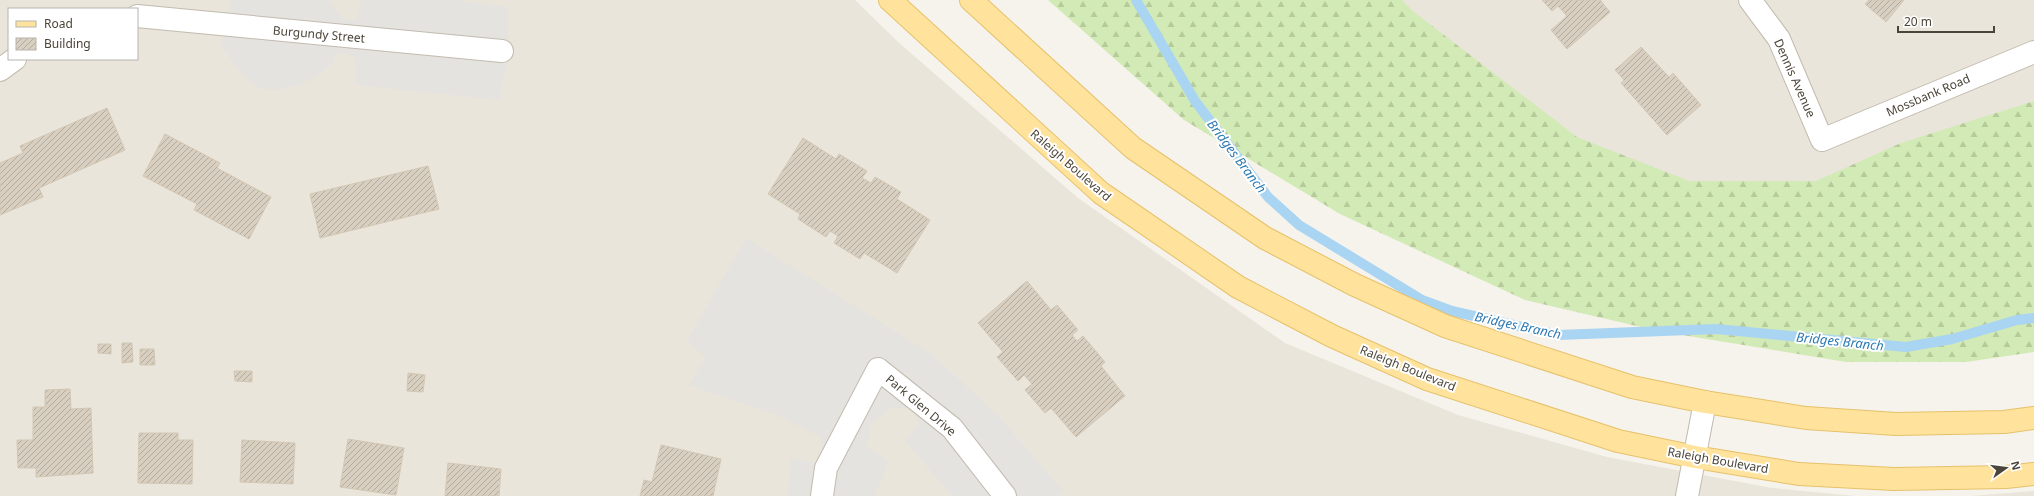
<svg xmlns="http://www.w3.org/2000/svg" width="2034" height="496" font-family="'Noto Sans',sans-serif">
	<defs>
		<pattern id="forest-firs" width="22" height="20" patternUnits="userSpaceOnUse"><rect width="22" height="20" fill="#d2eab5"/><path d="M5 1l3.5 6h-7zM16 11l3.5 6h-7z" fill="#b6ca9c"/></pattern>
		<pattern id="building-hatch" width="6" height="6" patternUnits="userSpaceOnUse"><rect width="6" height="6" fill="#d8cfc1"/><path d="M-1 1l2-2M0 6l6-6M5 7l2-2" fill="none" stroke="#b1aa9e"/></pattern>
	</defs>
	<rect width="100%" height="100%" fill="#f6f3ec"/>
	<g fill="#eae5da" fill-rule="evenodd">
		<path d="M0,0h855l43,42 180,156 207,145 173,72 149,42 165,31 83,8h-1855zM9,9h128v50h-128z"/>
		<path d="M1136,0h898v318z"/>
		<path d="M2034,491v5h-64z"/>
	</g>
	<path fill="url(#forest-firs)" d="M1048,0h354l12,12 163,125 112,44h127l85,-38 133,-42v251l-68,10h-120l-188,-31 -133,-31 -185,-86 -156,-94z"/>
	<g fill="#e5e3e0">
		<path d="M231,0h98l15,20 13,-1 4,-19h93l54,7v54l-9,39 -143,-15 -1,-25 -8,-6h-10l-5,10 -12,11 -20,10 -26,5 -17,-2 -18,-17 -18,-25z"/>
		<path d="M746,238l187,117 65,60 65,76 -6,5h-105l-47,-55 13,-17 -3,-10 -7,-6h-18l-19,18 -4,21 22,14 -14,35h-88l4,-38 22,5 8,-2 2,-11 -3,-13 -44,-22 -87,-30 16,-27 -18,-18z"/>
	</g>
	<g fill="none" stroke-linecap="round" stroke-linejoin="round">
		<path stroke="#a9d4f2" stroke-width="10" d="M1136,0l59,101 73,96 31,28 123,75 30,11 106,24 158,-6 190,18 46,-8 65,-19 17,-2"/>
	</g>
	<g fill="url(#building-hatch)" stroke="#d3c7b4">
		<path d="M1542,0h58l10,12 -43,37 -16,-19 16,-14 -9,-10 -6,5z"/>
		<path d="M1869,0h35l-18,22 -21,-18z"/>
		<path d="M1641,47l28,30 4,-4 28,32 -34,30 -46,-52 3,-3 -9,-10z"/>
		<path d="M107,108l18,42 -86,38 4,9 -43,18v-52l23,-10 -3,-7z"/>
		<path d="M165,134l55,29 -3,5 54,29 -22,42 -55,-29 3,-6 -54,-28z"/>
		<path d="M803,138l33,21 3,-5 28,17 -5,7 9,5 4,-6 26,15 -4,7 33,21 -33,53 -33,-20 -4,6 -26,-16 4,-7 -8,-5 -4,6 -28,-18 2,-5 -32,-20z"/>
		<path d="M428,166l11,43 -119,29 -10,-44z"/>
		<path d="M1027,281l24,29 6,-5 21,25 -6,5 5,6 6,-5 22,26 -4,4 24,30 -49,41 -25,-29 -6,5 -20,-23 7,-6 -8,-9 -6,6 -21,-24 6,-5 -25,-29z"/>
		<path d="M122,343h10l1,19 -11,1z"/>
		<path d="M98,344h13v10l-13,-1z"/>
		<path d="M140,349h14l1,16h-15z"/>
		<path d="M234,371h18v11l-17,-1z"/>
		<path d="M408,373l17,2 -2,17 -16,-1z"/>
		<path d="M70,389l1,20 20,-1 2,65 -57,4v-9h-18l-1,-28h16v-33h12v-17z"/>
		<path d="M139,433h39v7h15l-1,44 -54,-1z"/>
		<path d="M348,439l56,9 -8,47 -56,-8z"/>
		<path d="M242,440l53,3 -2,41 -53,-2z"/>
		<path d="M661,445l60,14 -8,37h-73l4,-16 8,2z"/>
		<path d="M448,463l53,6 -2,27h-54z"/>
	</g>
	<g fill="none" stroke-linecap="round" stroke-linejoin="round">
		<g stroke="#c2bbae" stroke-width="24">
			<g id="street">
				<path d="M1750,0l29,39 43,101 212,-88"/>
				<path d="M137,16l365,35"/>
				<path d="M0,70l15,-11"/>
				<path d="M822,496l4,-28 52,-99 74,59 53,68"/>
				<path d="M1687,496l18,-94"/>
			</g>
		</g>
		<g stroke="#e6c16a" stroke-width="24">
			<g id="primary">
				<path d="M890,0l211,193 137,94 94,49 95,43 191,62 77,16 104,17 95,5 112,-2 28,-3"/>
				<path d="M971,0l162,148 132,90 90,47 90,41 187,61 73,15 101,16 90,6 108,-2 30,-4"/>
			</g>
		</g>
		<use href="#street" stroke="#fff" stroke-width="22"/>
		<use href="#primary" stroke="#ffe39c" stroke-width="22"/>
	</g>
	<g text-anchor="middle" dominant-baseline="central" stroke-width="4" stroke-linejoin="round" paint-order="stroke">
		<g font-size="12" fill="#4b4439" stroke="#fff">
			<text transform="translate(319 34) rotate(5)">Burgundy Street</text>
			<text transform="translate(1795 78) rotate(66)">Dennis Avenue</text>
			<text transform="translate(1928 95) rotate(-23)">Mossbank Road</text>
			<text transform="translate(1071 165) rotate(41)">Raleigh Boulevard</text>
			<text transform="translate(1408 368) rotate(22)">Raleigh Boulevard</text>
			<text transform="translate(921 405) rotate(40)">Park Glen Drive</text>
			<text transform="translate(1718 460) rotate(10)">Raleigh Boulevard</text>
		</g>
		<g font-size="13" font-style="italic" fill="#2e7ab2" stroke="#fff">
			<text transform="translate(1237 156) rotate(53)">Bridges Branch</text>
			<text transform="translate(1518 325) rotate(12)">Bridges Branch</text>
			<text transform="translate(1840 341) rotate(6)">Bridges Branch</text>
		</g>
	</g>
	<rect x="8" y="8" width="130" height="52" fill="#ffffff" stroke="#b7b4b0"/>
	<rect x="16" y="21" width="20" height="6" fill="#ffe39c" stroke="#b7b4b0"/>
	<text x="44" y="28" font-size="12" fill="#4b4439">Road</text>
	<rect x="16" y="38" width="20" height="12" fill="url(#building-hatch)" stroke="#b7b4b0"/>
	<text x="44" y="48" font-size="12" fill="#4b4439">Building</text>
	<g transform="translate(2006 468) rotate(76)" stroke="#ffffff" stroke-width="3" paint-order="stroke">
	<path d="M0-3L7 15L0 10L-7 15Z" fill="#4b4439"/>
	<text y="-6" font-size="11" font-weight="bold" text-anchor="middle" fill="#4b4439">N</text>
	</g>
	<path d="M1898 26v6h96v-6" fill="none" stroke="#4b4439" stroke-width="2"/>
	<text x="1904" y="26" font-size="12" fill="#4b4439" stroke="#ffffff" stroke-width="3" paint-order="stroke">20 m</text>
</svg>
